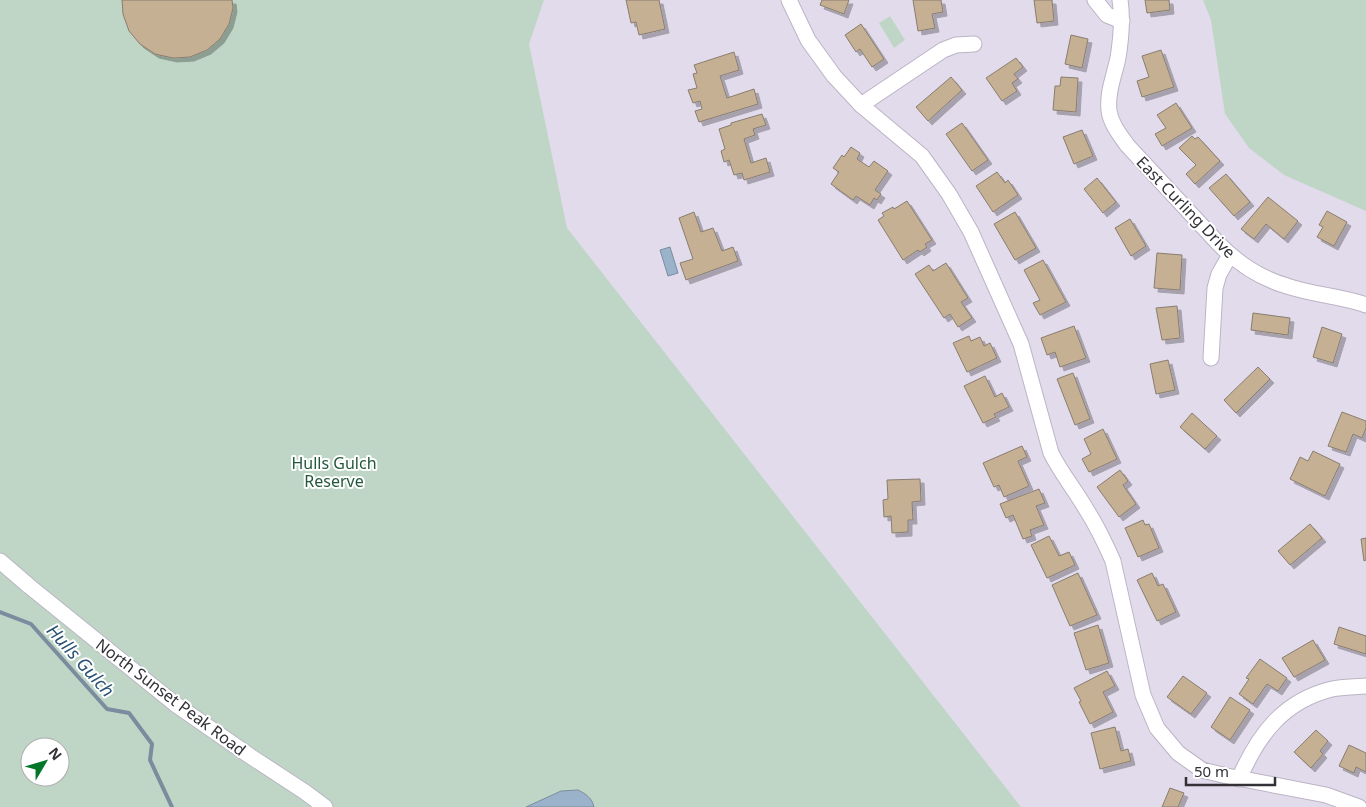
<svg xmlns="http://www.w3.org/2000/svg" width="1366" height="807" font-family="'Noto Sans',sans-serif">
	<defs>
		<filter id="shadow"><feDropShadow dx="4" dy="4" stdDeviation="0" flood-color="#0004"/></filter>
	</defs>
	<rect width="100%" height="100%" fill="#e2dbec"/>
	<g fill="#bfd6c7" fill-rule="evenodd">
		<path d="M0,0h544l-15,44 38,184 454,579h-1021zM30,747h30v30h-30z"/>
		<path d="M1203,0h163v211l-82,-36 -35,-27 -24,-34 -14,-94z"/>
		<path d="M890,16l15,24 -11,8 -15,-25z"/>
	</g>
	<g fill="#9ab3cb" stroke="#7b8c9f">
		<path d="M670,247l8,26 -10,3 -8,-26z"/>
		<path d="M578,790c8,4 14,8 16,17h-68l35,-16z"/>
	</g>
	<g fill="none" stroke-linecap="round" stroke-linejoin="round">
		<path stroke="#7b8c9f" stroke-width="4" d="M0,612l31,12 76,85 22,4 23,31 -2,16 22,47"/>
	</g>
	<g fill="#c5b094" stroke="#887d6f" filter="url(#shadow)">
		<path d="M122,0h110l1,8 -4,16 -9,15 -13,11 -17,7 -17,1 -18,-4 -15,-10 -11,-13 -6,-17z"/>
		<path d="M626,0h33l6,29 -26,6 -3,-13 -5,1z"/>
		<path d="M822,0h27l-5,14 -24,-9z"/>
		<path d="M913,0h28l2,12 -11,2 3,14 -17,3z"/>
		<path d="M1034,0h18l2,21 -17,2z"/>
		<path d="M1145,0h24l1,10 -23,3z"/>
		<path d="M861,24l23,35 -12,8 -12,-18 -4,3 -11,-17z"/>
		<path d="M1071,35l17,4 -6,29 -17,-4z"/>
		<path d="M1161,50l13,37 -32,10 -5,-16 12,-4 -7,-21z"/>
		<path d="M734,52l5,18 -19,6 7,22 27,-9 4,15 -59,18 -4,-11 7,-2 -2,-8 -7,2 -5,-13 9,-2 -4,-14 4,-1 -3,-8z"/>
		<path d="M1016,58l7,9 -9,7 4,5 -6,4 5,8 -15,10 -16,-23z"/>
		<path d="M951,77l11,13 -34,31 -12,-14z"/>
		<path d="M1061,77l17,1 -2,34 -23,-2 2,-24h5z"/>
		<path d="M1176,103l16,25 -30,18 -7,-12 11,-6 -9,-13z"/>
		<path d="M762,114l4,11 -13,4 2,6 -11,4 7,24 15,-5 4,14 -26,8 -2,-7 -8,2 -5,-15 -5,2 -3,-11 4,-2 -6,-20 12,-4v-2z"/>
		<path d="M962,123l26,37 -16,11 -26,-37z"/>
		<path d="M1082,130l11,26 -19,8 -11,-27z"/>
		<path d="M1192,136l3,3 3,-2 22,24 -25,23 -9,-10 10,-9 -17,-17z"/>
		<path d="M851,147l9,6 -3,6 12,8 5,-6 14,10 -13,19 6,4 -4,6 -3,-2 -4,7 -14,-9 -3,4 -22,-16 8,-12 -6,-4 9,-13 2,2z"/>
		<path d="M997,172l8,11 3,-3 10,15 -25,17 -17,-26z"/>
		<path d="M1226,174l24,28 -16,14 -25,-28z"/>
		<path d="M1097,178l19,24 -13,11 -19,-24z"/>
		<path d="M1268,197l30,24 -14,18 -18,-15 -12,15 -13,-10z"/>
		<path d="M907,201l25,39 -7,4 2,3 -7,5 -2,-2 -15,10 -25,-40 6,-4 -2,-3 11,-6 1,2z"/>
		<path d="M1327,211l20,11 -13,24 -17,-9 6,-10 -4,-2z"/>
		<path d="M694,212l7,20 12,-4 9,23 11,-4 5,14 -52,19 -6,-17 13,-4 -14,-41z"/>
		<path d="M1015,212l21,36 -21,12 -21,-36z"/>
		<path d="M1130,219l16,27 -15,10 -16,-28z"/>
		<path d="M1157,253l25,2 -2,35 -26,-2z"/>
		<path d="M1043,260l23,42 -26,13 -7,-12 7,-3 -16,-30z"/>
		<path d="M946,263l22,35 -7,4 11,16 -14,9 -8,-13 -6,4 -29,-44 14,-9 4,6z"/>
		<path d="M1177,306l3,32 -18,2 -6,-32z"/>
		<path d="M1253,313l37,5 -2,17 -37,-5z"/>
		<path d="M1074,326l12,32 -26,9 -5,-15 -8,3 -6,-17z"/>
		<path d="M1322,327l20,7 -9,29 -20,-6z"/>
		<path d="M969,336l2,5 9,-4 4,9 6,-3 7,15 -30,14 -14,-29z"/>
		<path d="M1168,360l7,30 -19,4 -6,-30z"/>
		<path d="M1258,367l12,12 -34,34 -12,-13z"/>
		<path d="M1073,373l17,46 -15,6 -18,-46z"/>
		<path d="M985,376l10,21 7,-4 7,14 -15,7 2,3 -13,6 -19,-37z"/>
		<path d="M1342,412l24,9v7l-4,10 -9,-4 -7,18 -18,-6z"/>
		<path d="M1192,413l25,23 -12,13 -25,-22z"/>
		<path d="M1103,429l14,30 -28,13 -7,-13 9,-5 -7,-15z"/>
		<path d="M1022,446l5,11 -9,4 11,25 -25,11 -5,-12 -5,2 -11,-24z"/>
		<path d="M1313,451l27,13 -15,32 -35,-17 10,-22 8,4z"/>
		<path d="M1120,470l8,11 -5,4 13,19 -17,13 -22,-30z"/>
		<path d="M920,479l1,22 -9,1 1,18h-5v12l-16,1 -1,-17 -7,1 -1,-17 5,-1 -1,-19z"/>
		<path d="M1039,489l6,14 -9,3 8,19 -14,5 2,6 -9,3 -10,-24 -7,3 -6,-14z"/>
		<path d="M1143,520l2,5 4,-1 10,24 -21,9 -13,-29z"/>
		<path d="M1310,524l12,14 -32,27 -12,-14z"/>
		<path d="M1049,536l10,20 10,-4 6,13 -28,13 -16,-33z"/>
		<path d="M1366,538v22l-2,1 -3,-22z"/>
		<path d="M1078,573l19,42 -27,11 -18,-41z"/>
		<path d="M1152,573l6,13 5,-2 13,28 -19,9 -20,-41z"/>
		<path d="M1098,625l11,38 -23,7 -12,-37z"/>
		<path d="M1339,627l27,9v18l-32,-10z"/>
		<path d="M1313,640l12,20 -31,17 -12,-19z"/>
		<path d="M1260,659l27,19 -9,13 -11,-7 -14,20 -14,-10 10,-15 -3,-1z"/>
		<path d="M1107,671l8,15 -12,6 10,20 -23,12 -11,-22 2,-1 -7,-13z"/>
		<path d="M1183,676l24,17 -16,21 -24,-17z"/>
		<path d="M1230,697l20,13 -20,30 -19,-13z"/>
		<path d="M1115,727l6,24 7,-2 3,12 -31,8 -9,-36z"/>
		<path d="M1316,730l12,11 -8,10 3,3 -12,14 -17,-16z"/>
		<path d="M1349,745l17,8v19l-10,-5 -2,6 -15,-7z"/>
		<path d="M1170,788l14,5 -6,14h-16z"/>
	</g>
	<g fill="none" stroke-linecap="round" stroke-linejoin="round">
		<g stroke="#bbb4c5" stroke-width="17">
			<g id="minor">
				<path d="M789,0l19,40 26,36 27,29 61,51 27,38 22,38 50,112 30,109c10,20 24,37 35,56 11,17 19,34 27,52l30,134 14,33 21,25 24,17 25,6 99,19 33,12"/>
				<path d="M1095,0l12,15 15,6"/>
				<path d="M1120,0c3,19 1,39 -2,58 -4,18 -11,35 -9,53 2,13 11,24 18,34l90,97c20,21 42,36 70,44 26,9 54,10 79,19"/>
				<path d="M861,105l82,-55 13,-5 18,-1"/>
				<path d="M1211,358l4,-70 4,-14 11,-19"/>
				<path d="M0,561l29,25 146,118 75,52 55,36 20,15"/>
				<path d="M1239,779c19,-44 44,-78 93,-90 10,-2 23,-2 34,-3"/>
			</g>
		</g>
		<use href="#minor" stroke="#fff" stroke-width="15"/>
	</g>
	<g text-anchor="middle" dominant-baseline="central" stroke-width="4" stroke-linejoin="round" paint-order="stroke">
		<g font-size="16" fill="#333137" stroke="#fff">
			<text transform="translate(1186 207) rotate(46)">East Curling Drive</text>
			<text transform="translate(171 697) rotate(37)">North Sunset Peak Road</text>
		</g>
		<g font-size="16" fill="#22573b" stroke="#fff">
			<text x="334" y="463">Hulls Gulch<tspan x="334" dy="18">Reserve</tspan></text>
		</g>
		<g font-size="18" font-style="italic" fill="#2a5275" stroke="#fff">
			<text transform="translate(81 660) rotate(48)">Hulls Gulch</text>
		</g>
	</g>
	<g transform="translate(45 762) rotate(52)"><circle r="24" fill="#ffffff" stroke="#adadaf"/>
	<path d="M0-4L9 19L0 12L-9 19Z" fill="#03762a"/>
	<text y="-8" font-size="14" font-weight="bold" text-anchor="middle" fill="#333137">N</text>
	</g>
	<path d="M1186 777v8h89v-8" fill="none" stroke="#333137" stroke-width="2.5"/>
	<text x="1194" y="777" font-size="15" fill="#333137" stroke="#ffffff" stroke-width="4" paint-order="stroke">50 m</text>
</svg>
